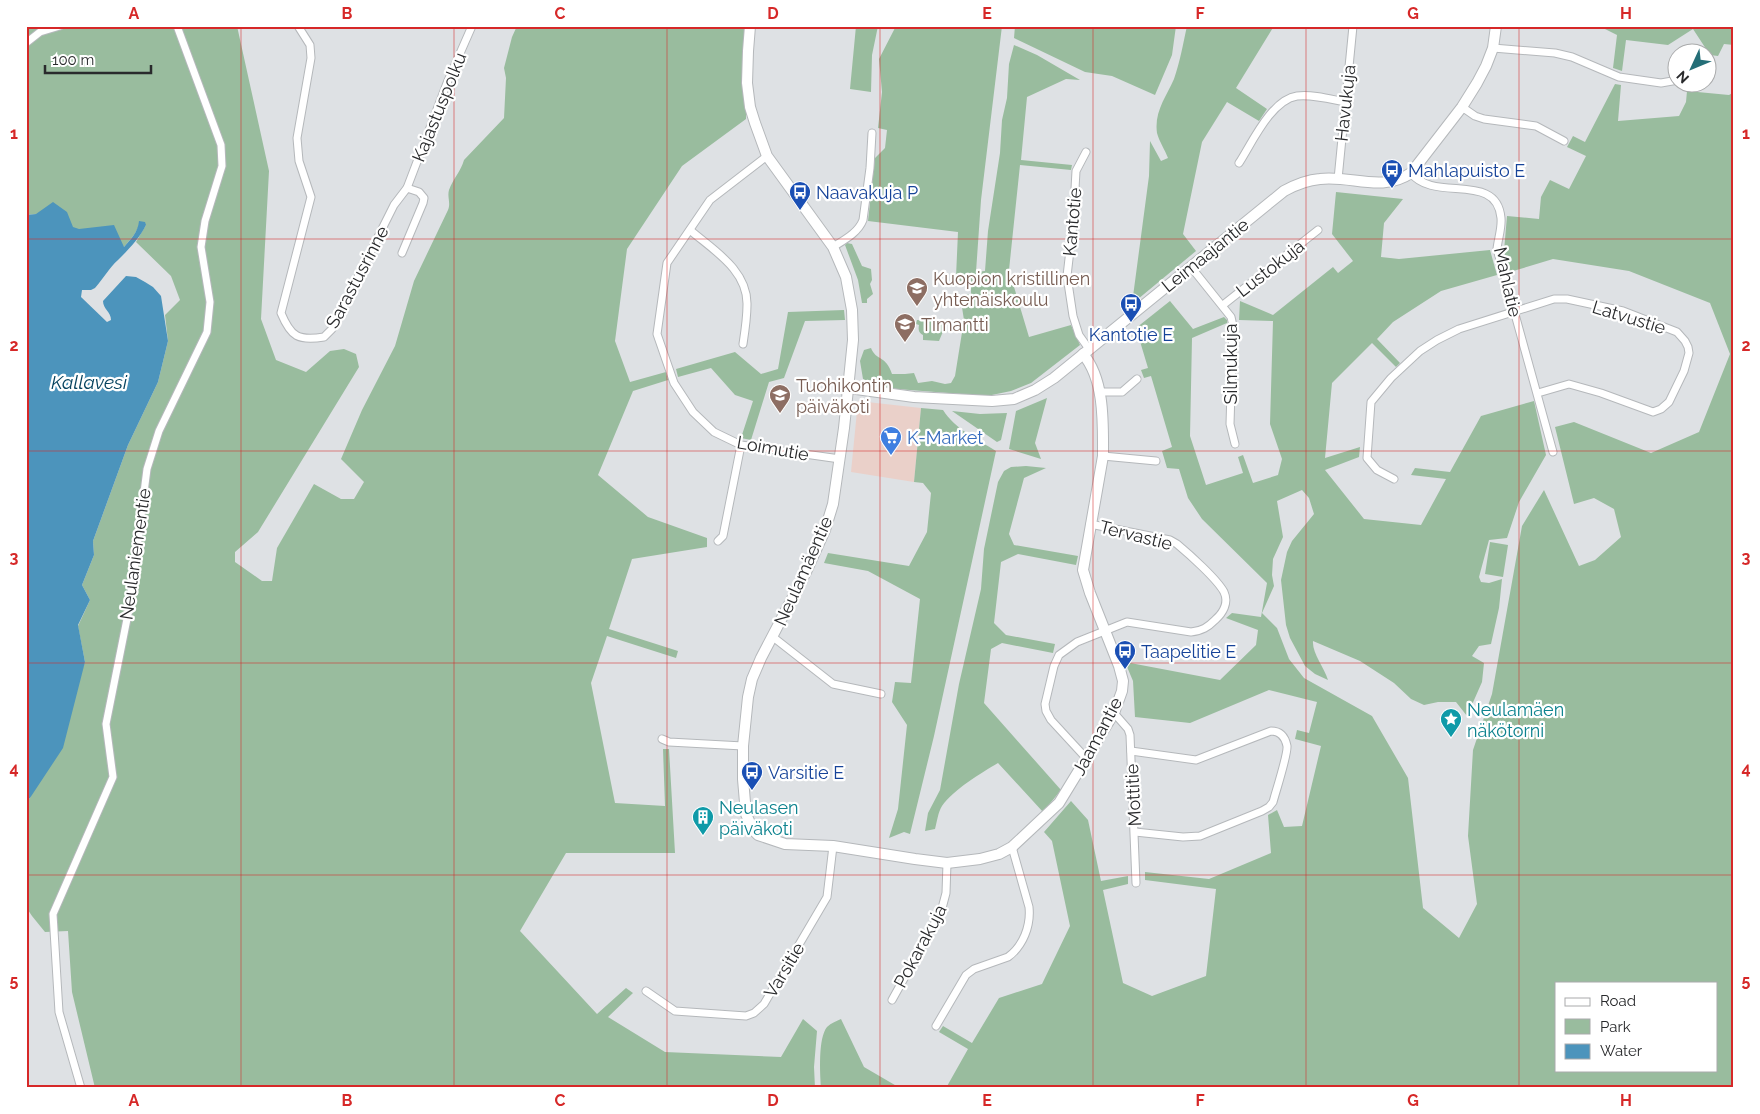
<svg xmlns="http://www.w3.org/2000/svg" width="1760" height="1114" font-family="Raleway,sans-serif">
	<rect width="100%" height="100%" fill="#dee1e4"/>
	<path fill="#ead0c9" d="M858,401l63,7 -7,74 -63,-10z"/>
	<g fill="#99bc9e" fill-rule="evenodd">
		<path d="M26,26h211l32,145 -8,148 15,41 30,12 24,-21 14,-2 12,5 3,13 -101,165 -23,20v10l27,19h10l5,-33 37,-64 27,15h13l10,-17 -23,-23 21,-49 33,-64 19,-65 34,-71c3,-7 -1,-13 1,-20 4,-11 12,-19 15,-30l40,-42 2,-40 -2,-10 8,-31 5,-11h230l-1,93 -64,47 -55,83 -12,92 15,41 36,-10 2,8 -35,11 -35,84 50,42 59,21v9l-75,12 -23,70 69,22 -2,7 -69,-22 -16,47 24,120 50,3 -2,-57h6l6,104h-109l-46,78 77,83 29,-26 7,5 -25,24 57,35 116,5 22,-38 14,12 -3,36 1,21h-720l-23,-96 -4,-61 -23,1 -13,-16 -6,-9v-106l4,-3 55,-136 -7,-36 12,-26 -8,-15 12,-30 -1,-14 35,-96 30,-63 10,-41 -3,-26 15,-15 -9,-24 -35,-34 10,-17 -7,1 -5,9 -10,12 -88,-33 -10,1z"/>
		<path d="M856,26h22l-6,29 -1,37 -21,-3z"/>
		<path d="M896,26h106l-21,174 -5,72 9,-1 3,-40 12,-78 2,-33 5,-22 2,-34 5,-19 23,10 43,25 -14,-1 -39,18 -6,63 51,5 -1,5 -51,-5 -11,105 20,67 42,-12 9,20 -49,38 -20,8 -24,5 -90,-7 -11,-2 -2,-3 -12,1 -4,-4 -5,-2 -3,-18 4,-11 7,-2c5,13 15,7 21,26h13l9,-1 4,10 14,-2 13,3 6,-1 4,-7 9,-56 -3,-19 6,-7 4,2v-17l-8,4 -7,-6 2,-45 -90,-11 7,-63 10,-10 2,-18 -9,-2 4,-36 -3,-33z"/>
		<path d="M1015,26h161l-4,29 -17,40 -43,-19 -27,-4 -71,-34z"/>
		<path d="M1187,26h87l-38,62 31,21 -8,12 -32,-19 -25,40 -19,92 13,17 -64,53 17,-128 1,-35 11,20 7,-3c-3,-8 -9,-17 -11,-25 -3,-21 9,-36 17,-54 6,-17 9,-35 13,-53z"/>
		<path d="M1599,26h135v19l-10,-1 -6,12 -8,-1 -17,-26 -25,16 -42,-5 -4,31 -9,-3 4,-33z"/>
		<path d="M1615,84l6,1 -3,36 61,-5 7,-14 1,-11 42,4 5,-3v996h-788l22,-39 -29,-17 4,-6 29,17 27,-45 43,-14 28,-58 -18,-85 -8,-9 27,-31 17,19 13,61 27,-5v8l-25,6 20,93 29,13 54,-20 10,-87 -71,-9v-8l64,7 62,-26 -3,-38 9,-5 7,17 18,-1 19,-80 -26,-7 2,-9 12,3 8,-31 -48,-12 -79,33 -55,-6 -2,-36 -8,-19 95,18 36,-35 2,-15 -32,-12 6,-5 29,4 6,-34 -65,-64 -14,-21 -9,-29 -12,-1 -5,-17 10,-4 -21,-71 -7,2 -3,-8 7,-2 -12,-40 34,-27 23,28 31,-12 3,3v3l-35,15 -2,98 16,49 37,-12 -5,-16 5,-2 10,28 25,-8 4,-16 -12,-35 3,-103 -34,-1 1,-19 33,14 60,-48 5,6 15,-12 -21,-27 4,-42 67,7 -19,24 -3,34 18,2 91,-9 7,25 -56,16 -48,31 -16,17 23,24 -4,4 -24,-24 -40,40 -7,75 35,-11 -1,10 -34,13 39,49 57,6 25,-46 -35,-4 4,-7 35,4 31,-56 53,-15 12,54 -27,47 -12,36 -18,2 -10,37 2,5 8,1 13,-4 -3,29 -8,36 -12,2 -7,10 12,7 -2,19 -15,34 -11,-14h-18l-14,3 -13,-6 -17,-16 -34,-22 -47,-20c-1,12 11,26 15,39l-13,-6 -10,-8 -15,-28 -4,-13 -5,-45 6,-28 5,-11 22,-27 -5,-16 -7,-8 -25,11 6,36 -10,22 -1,16 2,11 -12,27 15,15 12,31 15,19 68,38 36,62 15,130 36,30 18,-34 -9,-68 5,-86 19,-56 30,-168 22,-36 35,76 16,-6 26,-23 -7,-28 -20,-11 -20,6 -19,-77 19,-5 77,31 48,-21 31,-78 -20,-51 -81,-32 -76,-12 -43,13 -6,-21 3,-35 32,3 2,-22 9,-17 19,9 17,-33 -19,-9 6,-11 12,6zM1556,983h160v87h-160z"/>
		<path d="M847,243l5,1 10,22 9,3 1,11 -2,4 3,10 -6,5v4h-5l-4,-23 -13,-35z"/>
		<path d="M844,310l1,10 -40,1 -21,57 -15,4 -18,58 -10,-2 12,-37 -18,-6 -24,-27 -33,9 -2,-8 59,-17 26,22 17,-5 10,-57z"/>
		<path d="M929,318l18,3v5l-3,3 -5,12 -16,-1v-5c-4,-2 -5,-5 -4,-10l-3,-1 1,-4 11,1z"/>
		<path d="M1047,398l-12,45 6,16 -32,-10 7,-38z"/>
		<path d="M921,408l22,2c12,19 34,29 53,41l-62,285 -24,98 -6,-2 -15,6 9,-29 9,-84 -15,-23 3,-20 16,1 9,-84 -52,-28 -44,-8 4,-10 81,13 18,-34 4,-39 -8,-10 -9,-1z"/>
		<path d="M952,411l28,3 27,-1 -6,27 -4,2z"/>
		<path d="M1026,466l20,2 -22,10 -15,56 5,11 64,11 -2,9 -58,-11 -17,8 -7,61 12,12 49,9 -2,9 -51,-10 -11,6 -7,54 77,87 -18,22 -45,-49c-17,10 -45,27 -56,43 -4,6 -5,16 -7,23l-10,2 3,-18 12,-23 19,-106 22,-95 3,-40 14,-67 6,-11 7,-4z"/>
		<path d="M1490,542l18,3 -5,32 -18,-3z"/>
		<path d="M841,1019l23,48 36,21h-79c-1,-15 -3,-50 6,-61 4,-4 10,-6 14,-8z"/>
	</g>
	<path fill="#4c94bc" d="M53,202l14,10 6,15 6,2 35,-4 10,22c7,-8 14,-15 15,-26l6,1 1,3c-7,14 -17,24 -28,35 -8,7 -15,19 -23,28l-4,2h-9l-1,7 26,25 4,-2c0,-8 -8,-11 -8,-19l23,-25 10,1 9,5 8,5 8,9 7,45 -10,41 -30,63 -35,96 1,14 -12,30 8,15 -12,25 7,37 -22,86 -33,50 -4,3v-586l10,-1z"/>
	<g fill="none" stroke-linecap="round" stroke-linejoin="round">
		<g stroke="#b5b8bb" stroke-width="9">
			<g id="street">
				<path d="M298,26l12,19 1,13 -14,80 2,23 12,36 -30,116c10,24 17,28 43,24l8,-8 62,-124 13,-17 12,4 5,6 -1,5 -21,50"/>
				<path d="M26,43l14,-11 20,-6"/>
				<path d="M1493,48l62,5 17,4 47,20 42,6 17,-3"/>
				<path d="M1462,107l13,9 9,3 52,7 28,15"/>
				<path d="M1086,152l-10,19 -3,53 -6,52 6,40 6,19 10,14"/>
				<path d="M767,156l-57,44 -43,63 -10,71 17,49 19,29 21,20 27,13 99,14"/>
				<path d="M1239,163c13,-20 32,-63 58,-67 15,-2 33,3 48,6"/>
				<path d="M1411,173c23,30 86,-2 90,45 1,10 -3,21 -4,31l56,203"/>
				<path d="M1338,179l15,-153"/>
				<path d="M407,188l40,-105 25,-57"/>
				<path d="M690,230c23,20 58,40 57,75 0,13 -2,26 -4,39"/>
				<path d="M833,247c11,-7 25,-14 30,-27l7,-52 2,-35"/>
				<path d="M1191,267l40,50 2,9 -3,98 5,20"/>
				<path d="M1223,305l95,-75"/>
				<path d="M1100,392h22l15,-13"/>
				<path d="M1103,456l53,5"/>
				<path d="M1394,479l-17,-9 -10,-12 4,-56 20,-24 29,-27 17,-11 22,-11 95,-30h13l56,12 54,21 8,9 3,6 1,6 -5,18 -15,31 -8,7 -8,3 -52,-19 -32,-9 -31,9"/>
				<path d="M718,541l5,-5 18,-91"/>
				<path d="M773,637l60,47 48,10"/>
				<path d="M1114,713l14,16 2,6 6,148"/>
				<path d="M662,739l7,3 74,4"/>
				<path d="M1131,751l65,9 75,-29c9,0 14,5 16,15 1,8 -11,45 -14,56l-4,5 -7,4 -62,25 -17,1 -48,-5"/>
				<path d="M1086,758l-35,-38 -5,-9 -1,-7 9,-38 5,-11 18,-13 50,-20 64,10c11,-1 17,-5 24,-12 8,-7 14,-17 9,-28 -7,-13 -35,-38 -47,-48l-7,-4 -80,-16"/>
				<path d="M646,991l29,20 71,5 8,-3 10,-9 63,-107 6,-51"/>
				<path d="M892,1000l49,-88 5,-19 1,-30"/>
				<path d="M936,1026l30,-51 8,-6 34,-12c15,-11 23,-31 21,-50l-17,-60"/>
				<path d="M81,1088l-22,-76 -6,-98 60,-137 -7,-53 23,-115 18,-140 12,-38 48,-99 3,-30 -9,-55 4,-26 17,-55 -1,-21 -44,-119"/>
			</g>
		</g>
		<g stroke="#b5b8bb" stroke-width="12">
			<g id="secondary">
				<path d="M750,26l-2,25 -1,32 3,24 5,16 12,33 66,91 13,30 6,33 1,30 -9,88 -11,76 -8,26 -19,42 -45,86 -9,21 -4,18 -5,49v33l3,35 7,16 5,5 27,9 48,2 82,13 32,4 33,-4 19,-5 13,-7 47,-44 55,-90 8,-22 1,-10 -4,-15 -29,-73 -7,-23 20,-114c0,-32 2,-76 -20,-102"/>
				<path d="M849,388l65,9 78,4 22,-2 21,-9 19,-12 230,-187c11,-6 23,-11 36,-12 32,-4 61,14 91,-6l51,-66 15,-24 9,-17 7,-18 3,-22"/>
			</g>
		</g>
		<use href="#street" stroke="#fff" stroke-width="7"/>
		<use href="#secondary" stroke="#fff" stroke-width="10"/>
	</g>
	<path fill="none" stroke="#d62828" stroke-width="1" stroke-opacity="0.55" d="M241,26v1062M454,26v1062M667,26v1062M880,26v1062M1093,26v1062M1306,26v1062M1519,26v1062M26,239h1708M26,451h1708M26,663h1708M26,875h1708"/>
	<defs>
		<g id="bus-pin" transform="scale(1.125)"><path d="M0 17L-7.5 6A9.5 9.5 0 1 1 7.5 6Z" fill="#1a4fb4" stroke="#fff"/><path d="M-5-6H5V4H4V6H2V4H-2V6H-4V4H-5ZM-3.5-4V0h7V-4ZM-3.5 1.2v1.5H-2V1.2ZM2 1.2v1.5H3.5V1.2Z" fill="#fff"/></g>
		<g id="school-pin" transform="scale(1.125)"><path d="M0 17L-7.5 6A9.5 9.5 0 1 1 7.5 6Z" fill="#8d6e63" stroke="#fff"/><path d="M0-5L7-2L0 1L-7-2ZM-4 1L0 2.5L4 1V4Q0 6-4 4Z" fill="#fff"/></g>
		<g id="supermarket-pin" transform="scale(1.125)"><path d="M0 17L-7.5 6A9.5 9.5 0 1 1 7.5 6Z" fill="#3f7fe0" stroke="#fff"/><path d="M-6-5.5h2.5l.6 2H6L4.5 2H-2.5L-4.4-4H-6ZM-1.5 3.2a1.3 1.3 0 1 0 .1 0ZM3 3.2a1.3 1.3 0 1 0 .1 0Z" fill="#fff"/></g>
		<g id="sight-pin" transform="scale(1.125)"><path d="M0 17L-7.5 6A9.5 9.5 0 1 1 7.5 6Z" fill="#0f9aa8" stroke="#fff"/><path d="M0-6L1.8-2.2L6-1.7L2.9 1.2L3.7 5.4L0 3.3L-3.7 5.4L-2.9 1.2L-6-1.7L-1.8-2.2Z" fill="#fff"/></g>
		<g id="building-pin" transform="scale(1.125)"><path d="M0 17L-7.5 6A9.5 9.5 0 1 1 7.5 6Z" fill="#0f9aa8" stroke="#fff"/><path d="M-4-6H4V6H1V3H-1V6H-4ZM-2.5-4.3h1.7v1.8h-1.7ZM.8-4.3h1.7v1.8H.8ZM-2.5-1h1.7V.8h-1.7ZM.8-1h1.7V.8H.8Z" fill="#fff"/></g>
	</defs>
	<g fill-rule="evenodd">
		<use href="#bus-pin" x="1392" y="170"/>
		<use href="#bus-pin" x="800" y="192"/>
		<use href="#school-pin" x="917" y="288"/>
		<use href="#bus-pin" x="1131" y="304"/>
		<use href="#school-pin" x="905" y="324"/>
		<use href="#school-pin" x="780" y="395"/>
		<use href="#supermarket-pin" x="891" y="437"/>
		<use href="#bus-pin" x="1125" y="651"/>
		<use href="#sight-pin" x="1451" y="719"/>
		<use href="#bus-pin" x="752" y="772"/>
		<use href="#building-pin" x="703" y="817"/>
	</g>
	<g text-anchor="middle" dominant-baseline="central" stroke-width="4.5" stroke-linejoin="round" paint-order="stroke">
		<g font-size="18" fill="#292a2c" stroke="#fff">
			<text transform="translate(1345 103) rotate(-84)">Havukuja</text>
			<text transform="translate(439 107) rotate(-68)">Kajastuspolku</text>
			<text transform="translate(1072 222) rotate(-85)">Kantotie</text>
			<text transform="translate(1205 255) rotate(-39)">Leimaajantie</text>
			<text transform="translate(1270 268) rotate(-38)">Lustokuja</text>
			<text transform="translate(357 277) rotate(-62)">Sarastusrinne</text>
			<text transform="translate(1508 282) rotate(77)">Mahlatie</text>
			<text transform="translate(1629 317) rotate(17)">Latvustie</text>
			<text transform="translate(1230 364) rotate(-90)">Silmukuja</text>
			<text transform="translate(773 448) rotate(10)">Loimutie</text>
			<text transform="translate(1136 535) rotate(14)">Tervastie</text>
			<text transform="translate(135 554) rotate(-82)">Neulaniementie</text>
			<text transform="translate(803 571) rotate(-66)">Neulamäentie</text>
			<text transform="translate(1097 736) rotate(-62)">Jaamantie</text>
			<text transform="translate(1133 795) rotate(-93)">Mottitie</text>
			<text transform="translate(920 946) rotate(-62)">Pokarakuja</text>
			<text transform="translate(784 970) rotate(-59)">Varsitie</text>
		</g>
		<g font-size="18" fill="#164399" stroke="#fff" text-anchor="start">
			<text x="1408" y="170">Mahlapuisto E</text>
			<text x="816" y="192">Naavakuja P</text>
			<text x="1131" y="334" text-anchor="middle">Kantotie E</text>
			<text x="1141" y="651">Taapelitie E</text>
			<text x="768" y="772">Varsitie E</text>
		</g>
		<g font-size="18" fill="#785e54" stroke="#fff" text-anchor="start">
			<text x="933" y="278">Kuopion kristillinen<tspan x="933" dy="21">yhtenäiskoulu</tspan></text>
			<text x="921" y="324">Timantti</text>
			<text x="796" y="385">Tuohikontin<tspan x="796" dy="21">päiväkoti</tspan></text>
		</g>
		<g font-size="18" fill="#366cbe" stroke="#fff" text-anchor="start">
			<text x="907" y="437">K-Market</text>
		</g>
		<g font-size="18" fill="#0d838f" stroke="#fff" text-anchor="start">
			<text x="1467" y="709">Neulamäen<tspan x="1467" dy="21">näkötorni</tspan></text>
			<text x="719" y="807">Neulasen<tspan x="719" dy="21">päiväkoti</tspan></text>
		</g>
		<g font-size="19" font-style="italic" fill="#06435f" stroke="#fff">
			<text x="89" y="382">Kallavesi</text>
		</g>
	</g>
	<rect width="1760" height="1114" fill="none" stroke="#ffffff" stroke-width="55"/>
	<rect x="1555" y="982" width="162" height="90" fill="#ffffff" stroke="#a9aaab"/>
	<rect x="1565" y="998" width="25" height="8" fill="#ffffff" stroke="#a9aaab"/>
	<text x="1600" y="1006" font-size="15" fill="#292a2c">Road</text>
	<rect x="1565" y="1019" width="25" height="15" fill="#99bc9e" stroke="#a9aaab"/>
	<text x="1600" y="1032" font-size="15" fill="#292a2c">Park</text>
	<rect x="1565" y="1044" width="25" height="15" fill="#4c94bc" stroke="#a9aaab"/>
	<text x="1600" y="1056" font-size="15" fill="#292a2c">Water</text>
	<g transform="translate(1692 68) rotate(226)"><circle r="24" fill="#ffffff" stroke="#a9aaab"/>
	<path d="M0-4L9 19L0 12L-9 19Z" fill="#246e77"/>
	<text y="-8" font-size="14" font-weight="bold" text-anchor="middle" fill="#292a2c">N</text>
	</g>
	<path d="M45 65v8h106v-8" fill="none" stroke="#292a2c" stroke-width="2.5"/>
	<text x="52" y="65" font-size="15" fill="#292a2c" stroke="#ffffff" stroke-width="4" paint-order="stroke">100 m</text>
	<rect x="28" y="28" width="1704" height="1058" fill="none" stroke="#d62828" stroke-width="2"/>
	<g font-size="16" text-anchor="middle" font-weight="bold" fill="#d62828">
		<text x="134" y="19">A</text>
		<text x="347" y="19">B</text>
		<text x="560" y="19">C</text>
		<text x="773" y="19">D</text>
		<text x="987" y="19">E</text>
		<text x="1200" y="19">F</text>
		<text x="1413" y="19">G</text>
		<text x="1626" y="19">H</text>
		<text x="14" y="139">1</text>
		<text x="1746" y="139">1</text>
		<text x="14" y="351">2</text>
		<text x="1746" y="351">2</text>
		<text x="14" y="563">3</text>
		<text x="1746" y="563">3</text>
		<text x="14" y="774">4</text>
		<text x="1746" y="774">4</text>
		<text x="14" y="986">5</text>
		<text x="1746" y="986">5</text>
		<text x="134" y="1106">A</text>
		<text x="347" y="1106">B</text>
		<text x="560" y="1106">C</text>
		<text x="773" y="1106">D</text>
		<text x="987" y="1106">E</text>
		<text x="1200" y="1106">F</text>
		<text x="1413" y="1106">G</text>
		<text x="1626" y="1106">H</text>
	</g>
</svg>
